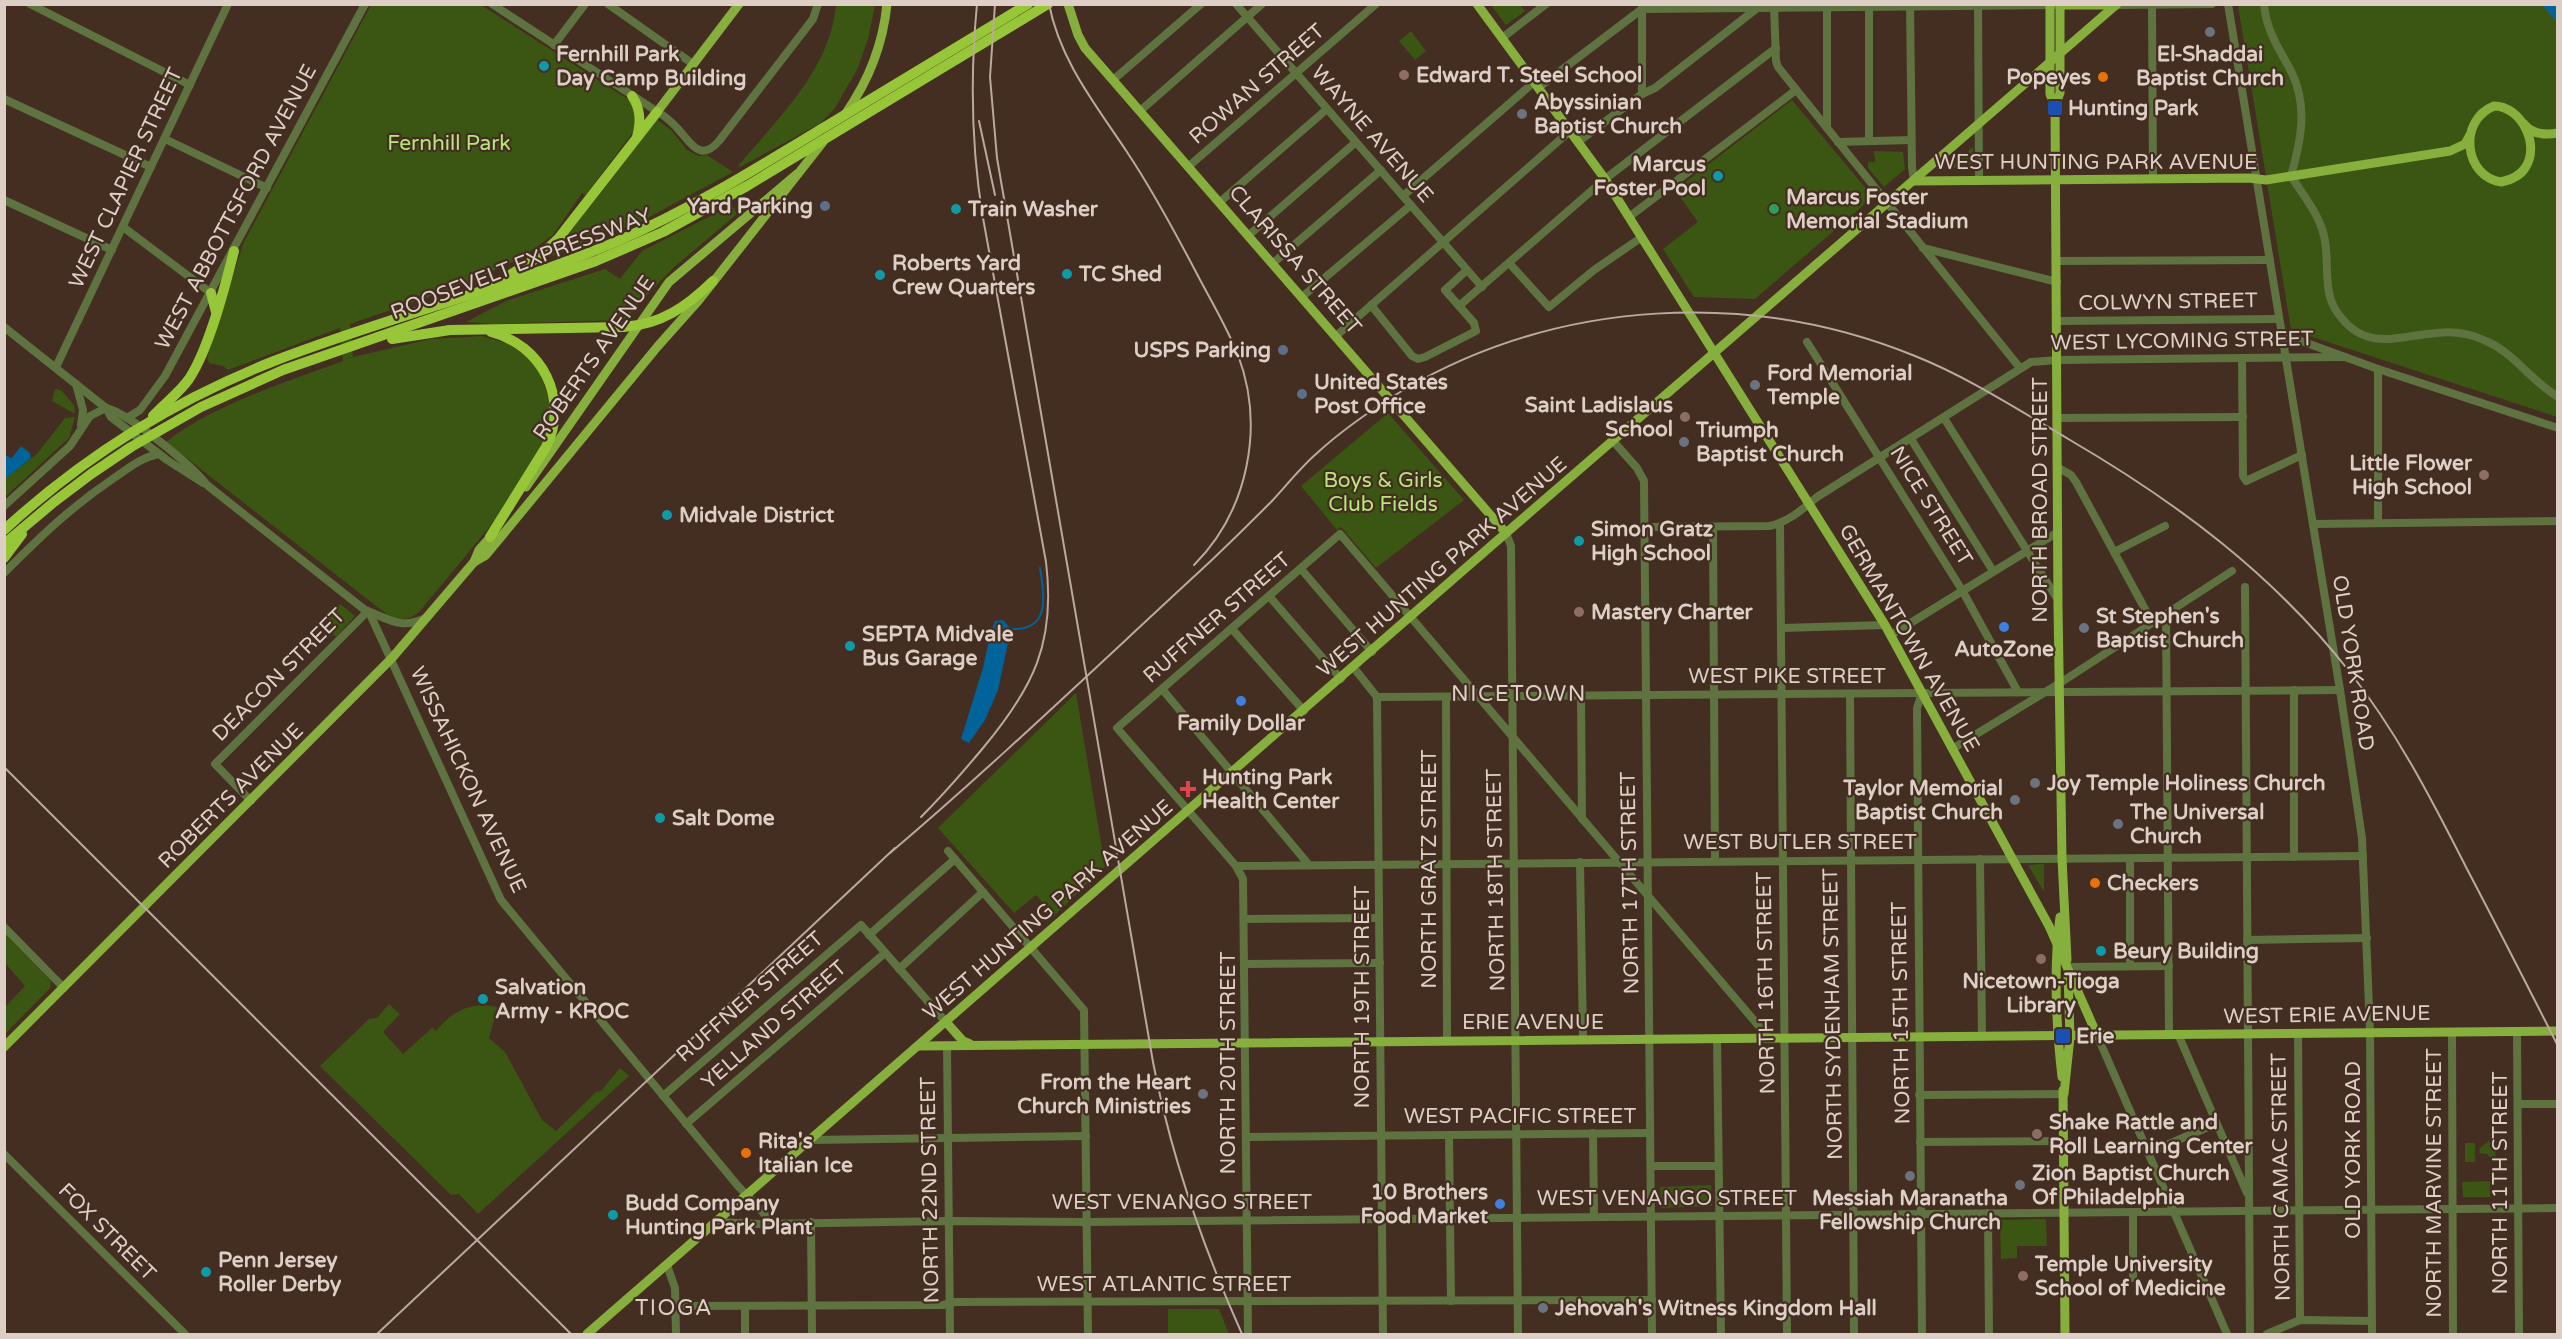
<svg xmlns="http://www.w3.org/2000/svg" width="2562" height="1339" font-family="'Varela Round',sans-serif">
	<rect width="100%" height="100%" fill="#442e21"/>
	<g fill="#3b5513">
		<path d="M371,5h110l148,95 8,15 -4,17 -47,63 -4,-2 -2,3 -27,39 -33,24 -68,30 -102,35 3,33 78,-18 51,-3 30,9 25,20 16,44 -8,35 -53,80 -72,87c-10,9 -19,10 -31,5l-223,-174c45,-36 122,-61 177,-81l-3,-33 -112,42 -5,-4 -14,-3 -2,-5 36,-114z"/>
		<path d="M836,5h39l-7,34 -11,31 -22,38 -14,15 -81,44 -2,-1c40,-48 92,-96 98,-161z"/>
		<path d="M1491,5h29l5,6 -19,14z"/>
		<path d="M2238,5h319v412l-266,-87z"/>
		<path d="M1411,31l15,20 -11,9 -16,-19z"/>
		<path d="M1792,100l81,97 -118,102 -61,-2 -31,-48 35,-27 -23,-32z"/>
		<path d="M656,119l15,11 16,20 12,6 8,-1 26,17 -95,51 -91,35 23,-26z"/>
		<path d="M1973,147v20l-25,1z"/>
		<path d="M1874,151l29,1 2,17 -21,18 -16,-19v-6h7z"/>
		<path d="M732,205l5,9 -64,54 -49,52 -129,4 -29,-2 40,-21 99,-32 15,10 22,-28z"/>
		<path d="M55,389l6,1 13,15 1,9 -23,-13z"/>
		<path d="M1388,413l76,87 -88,68 -35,-41 -4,3 -36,-44z"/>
		<path d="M75,417l-6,21 -64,59 -1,-18 33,-25 28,-36z"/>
		<path d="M340,604l15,12 -19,21 -13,-13z"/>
		<path d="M1076,693l29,173 -51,50 -18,-21 -22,18 -76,-85z"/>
		<path d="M2044,864v28l-16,-27z"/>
		<path d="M1428,877h6l1,4 -4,3 5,4v8l-7,5 -5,-2 2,-8 -4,-8z"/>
		<path d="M5,934l46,47 -1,7 -45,46v-27l20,-21 -20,-23z"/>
		<path d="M389,1004l11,10 -17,18 20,22 29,-26 4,3c17,-21 38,-31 64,-23l-5,9 -6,21 16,14 37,68 14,11 40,-39 5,-1 19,-23 9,8 -151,138 -19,-20 -8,1 -131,-129 49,-47 8,-1z"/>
		<path d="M2489,1141l6,5 1,14h-3l-6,-6 -8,-1 1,-5z"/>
		<rect x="2465" y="1143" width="10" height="19"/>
		<path d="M2490,1181v16h-27l-1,-15z"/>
		<path d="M1711,1185l1,21 -51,2 -1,-21z"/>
		<path d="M2046,1219l1,27h-30v12l-16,1 -1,-39z"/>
		<path d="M1168,1309h51l10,25h-61z"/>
	</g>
	<g fill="#006399">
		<path d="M2544,4l13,1v17l-14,-16z"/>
		<path d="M21,446l9,7 1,5 -26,21v-24l7,3z"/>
		<path d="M1003,620l8,9 -13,61 -13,30 -16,23 -8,-4 22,-71 8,-37 4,-10z"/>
	</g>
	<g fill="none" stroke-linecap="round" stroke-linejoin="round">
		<path stroke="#006399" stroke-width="2" d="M1011,629c39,2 34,-32 29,-61"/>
		<g stroke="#5e733f" stroke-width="8">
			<path d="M30,4l160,81"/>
			<path d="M492,4l172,112c5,4 10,8 14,13 13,14 22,34 41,12l94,-122 5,-15"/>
			<path d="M608,4l85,60"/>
			<path d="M1236,4l246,283"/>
			<path d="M1910,4l2,163 2,14"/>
			<path d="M1978,4l1,176"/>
			<path d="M2228,4l112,686 22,148 8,193 2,303"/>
			<path d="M2264,4c2,27 16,46 28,69 16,34 9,68 -1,103 12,19 28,38 33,60 6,24 -2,55 13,76 28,41 60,24 100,21 16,-2 34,1 49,8 28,12 45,40 72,56"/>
			<path d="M2116,5l96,-1"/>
			<path d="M2152,5l1,173"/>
			<path d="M1642,6v88"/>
			<path d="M1774,6l2,55 2,6 242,301"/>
			<path d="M1869,8v132"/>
			<path d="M1502,38l44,-34"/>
			<path d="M554,45l31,-41"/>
			<path d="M1113,80l88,-76"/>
			<path d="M1538,88l104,-79 413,-4"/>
			<path d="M4,99l147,68"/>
			<path d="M1140,111l122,-107"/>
			<path d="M1827,128v-120"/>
			<path d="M165,139l102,49"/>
			<path d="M1578,142l64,-48 13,-6 101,-79"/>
			<path d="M1838,142l73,-2"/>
			<path d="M1189,166l187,-162"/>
			<path d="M1403,196l130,-113"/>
			<path d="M4,200l108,50"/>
			<path d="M1220,202l107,-93"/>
			<path d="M1629,217l167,-127"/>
			<path d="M123,227l88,66"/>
			<path d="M1249,235l107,-93"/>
			<path d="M1923,248l134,34"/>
			<path d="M2057,261l213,-1"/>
			<path d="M1272,264l109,-94"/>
			<path d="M1510,264l39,43 45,-37 48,-33"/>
			<path d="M1302,297l109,-92"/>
			<path d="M1371,305l41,51 6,3 7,-2 51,-26 -2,-8 -29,-33 22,-20"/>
			<path d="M1459,306l146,-127 171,-131"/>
			<path d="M2057,321l222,-2"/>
			<path d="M4,327l102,81 5,9 56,43 36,23"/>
			<path d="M2282,334l96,35 180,59"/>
			<path d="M1336,336l234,-205"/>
			<path d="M1807,342l155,248 56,102"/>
			<path d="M2242,358l1,118 3,5 56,-26"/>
			<path d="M56,367l172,-363"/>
			<path d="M2378,369v153"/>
			<path d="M76,384l7,26 -2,15"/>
			<path d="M106,408c24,6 85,57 101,77l163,129 131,286 237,286 30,32 8,4"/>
			<path d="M127,418l13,-8 25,-34 200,-372"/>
			<path d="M1944,418l114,182"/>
			<path d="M2057,418l186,-1"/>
			<path d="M1911,439l82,132"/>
			<path d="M1614,442l23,26 7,13 8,853"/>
			<path d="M2057,467l14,8 5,7 76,140"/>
			<path d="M4,506l66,-60 20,-30 16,-8"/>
			<path d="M1780,523l7,811"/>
			<path d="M2313,524l245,-3"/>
			<path d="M1645,527l124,-1c18,-3 34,-17 48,-29l214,-135 26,-2 288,-3"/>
			<path d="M1713,527l2,334"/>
			<path d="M1506,533l5,13 7,788"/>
			<path d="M2114,552l51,-26"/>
			<path d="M1301,569l71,83"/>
			<path d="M4,573c37,-37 67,-66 110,-95 15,-10 28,-21 45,-24"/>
			<path d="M2245,587l5,747"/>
			<path d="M1269,596l72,83"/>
			<path d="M370,612c22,9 32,17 56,6"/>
			<path d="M2166,614l3,420"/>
			<path d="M1782,628l103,-3"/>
			<path d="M1232,629l72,82"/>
			<path d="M1891,635l167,-103"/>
			<path d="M1354,668l23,29 6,637"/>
			<path d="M1162,689l147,176"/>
			<path d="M2294,690v167"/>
			<path d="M1850,694l4,640"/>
			<path d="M1581,696l1,123"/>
			<path d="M1377,697l963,-7"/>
			<path d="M1446,697l1,344"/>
			<path d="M1952,749l108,-66 172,-112"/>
			<path d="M251,801l-36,-37 153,-153"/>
			<path d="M948,851l136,159 4,324"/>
			<path d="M2130,858v108"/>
			<path d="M1980,859l2,177"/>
			<path d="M1580,862l3,178"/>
			<path d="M1236,866l1127,-10"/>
			<path d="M1245,919l134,-1"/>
			<path d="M4,927l60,61"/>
			<path d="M869,935l86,-76"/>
			<path d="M2247,940l120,-2"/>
			<path d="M1246,964l134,-1"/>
			<path d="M2067,967l102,-1"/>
			<path d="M899,969l84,-77"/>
			<path d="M2452,1032l1,302"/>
			<path d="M2517,1032l2,302"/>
			<path d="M2298,1033l2,287"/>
			<path d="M2178,1034l69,159"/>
			<path d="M2097,1035l130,299"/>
			<path d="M1717,1039l4,295"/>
			<path d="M947,1046l3,288"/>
			<path d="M1919,1095l145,-1"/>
			<path d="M663,1096l198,-171 85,97"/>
			<path d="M2518,1104h40"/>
			<path d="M686,1124l199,-171"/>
			<path d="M1593,1133l1,83"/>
			<path d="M1449,1135l2,166"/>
			<path d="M1246,1137l404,-4"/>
			<path d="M811,1140l275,-4"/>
			<path d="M1920,1142l144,-1"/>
			<path d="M2148,1153l67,-29"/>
			<path d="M4,1154l181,180"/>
			<path d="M1651,1166h67"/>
			<path d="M1988,1213l1,121"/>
			<path d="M2133,1213v65"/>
			<path d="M717,1222l42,2 190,-3 138,1 1471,-14"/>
			<path d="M811,1222l1,112"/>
			<path d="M667,1265l8,23 1,46"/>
			<path d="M676,1306l267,-1 12,-3 697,-2"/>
			<path d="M745,1307v27"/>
			<path d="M1248,1334l-5,-455 -7,-13 -119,-138 223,-194 429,504"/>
			<path d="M1922,1334l-5,-626 5,-15"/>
			<path d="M2267,1334l33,-14 72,1"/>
		</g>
		<g stroke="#87af3d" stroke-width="9">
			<path d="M1068,4l10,31 7,13 421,485"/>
			<path d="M1477,4l128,175 280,446 164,301 48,109"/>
			<path d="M2050,4v90l5,12"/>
			<path d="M2060,4v89l-5,13 3,501 4,251 5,102"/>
			<path d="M2060,5h56"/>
			<path d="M2494,106c27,0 47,39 31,62 -5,8 -15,12 -24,14 -36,-5 -44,-61 -7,-76z"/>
			<path d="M657,112l82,-108"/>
			<path d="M846,113c23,-33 37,-69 41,-109"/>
			<path d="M2524,124c8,11 22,11 34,9"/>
			<path d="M1914,181l335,-3 17,2 184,-29 15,-7 5,-9"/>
			<path d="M526,487l143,-205 128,-108"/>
			<path d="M474,562l12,-7 172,-209 41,-46 124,-158"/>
			<path d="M2060,917c-7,52 -4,107 2,160"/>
			<path d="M946,1022l17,19 7,3"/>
			<path d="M919,1046l1639,-15"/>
			<path d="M4,1047l388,-389 82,-96 5,-12 15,-17"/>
			<path d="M2063,1090l2,244"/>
			<path d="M2064,1094l6,-57 -2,-63"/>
			<path d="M587,1334l904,-788 626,-542"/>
		</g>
		<g stroke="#97c738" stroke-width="10">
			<path d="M632,96c9,13 9,26 5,41"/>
			<path d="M510,275l30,-19 18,-17 99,-127"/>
			<path d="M211,293l5,19"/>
			<path d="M392,339l58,-9 174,-3c38,-3 62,-20 89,-46"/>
			<path d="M153,416c12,-13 26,-23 36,-37 20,-30 36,-92 45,-128"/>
			<path d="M4,530c78,-72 171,-130 270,-169 114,-44 234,-73 346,-121 71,-31 137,-72 203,-112 68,-41 136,-82 205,-124"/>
			<path d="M490,537l56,-90c24,-48 -4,-102 -55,-115"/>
			<path d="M4,544l50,-42 37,-28 40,-27 70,-40 82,-37 313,-109 67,-29 84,-46 301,-182"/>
			<path d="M4,558l18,-24"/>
		</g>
		<g stroke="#b9a99f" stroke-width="2">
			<path d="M995,4l-5,73 7,81 156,904c18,95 50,185 89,272"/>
			<path d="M1049,4c11,57 47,101 78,148 26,39 48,80 70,122 14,27 30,53 41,81 27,72 10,156 -44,210"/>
			<path d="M979,121l16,74"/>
			<path d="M4,767l567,567"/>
			<path d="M921,817c22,-22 42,-45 62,-69 50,-60 73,-105 63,-186l-63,-344c-12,-72 -13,-141 -6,-214"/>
			<path d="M890,853c106,-90 207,-187 310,-282 24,-22 48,-46 71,-69 15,-16 29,-34 45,-48 27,-25 58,-46 89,-65 155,-90 345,-100 510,-33 55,22 105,55 155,84 106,62 202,133 279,231 48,61 83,129 118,198 31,59 61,118 91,177"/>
			<path d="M377,1334l518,-486"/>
		</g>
	</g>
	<g fill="#6b7280" stroke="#442e21" stroke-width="2">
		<circle cx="2210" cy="32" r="6"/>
		<circle cx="1522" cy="114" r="6"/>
		<circle cx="1755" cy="385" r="6"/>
		<circle cx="1684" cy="442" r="6"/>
		<circle cx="2084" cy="628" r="6"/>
		<circle cx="2035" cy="783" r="6"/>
		<circle cx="2015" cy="800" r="6"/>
		<circle cx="2118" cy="824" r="6"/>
		<circle cx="1203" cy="1094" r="6"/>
		<circle cx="1910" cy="1176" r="6"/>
		<circle cx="2020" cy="1185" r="6"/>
		<circle cx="1543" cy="1308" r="6"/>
	</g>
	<g fill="#0f9aa8" stroke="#442e21" stroke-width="2">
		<circle cx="544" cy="66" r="6"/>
		<circle cx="1718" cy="176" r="6"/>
		<circle cx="956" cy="209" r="6"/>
		<circle cx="1067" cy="274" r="6"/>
		<circle cx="880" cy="275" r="6"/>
		<circle cx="667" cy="515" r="6"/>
		<circle cx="1579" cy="541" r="6"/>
		<circle cx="850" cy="646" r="6"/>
		<circle cx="660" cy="818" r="6"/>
		<circle cx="2101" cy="951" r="6"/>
		<circle cx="483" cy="999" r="6"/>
		<circle cx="613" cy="1215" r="6"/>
		<circle cx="206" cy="1272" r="6"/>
	</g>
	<g fill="#8d6e63" stroke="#442e21" stroke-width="2">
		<circle cx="1404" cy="75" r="6"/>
		<circle cx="1685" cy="417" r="6"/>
		<circle cx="2484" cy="475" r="6"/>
		<circle cx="1579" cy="612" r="6"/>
		<circle cx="2041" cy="959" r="6"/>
		<circle cx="2037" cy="1134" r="6"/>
		<circle cx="2023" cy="1276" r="6"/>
	</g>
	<g fill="#e8710a" stroke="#442e21" stroke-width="2">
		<circle cx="2103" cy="77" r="6"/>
		<circle cx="2095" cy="883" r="6"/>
		<circle cx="746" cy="1153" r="6"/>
	</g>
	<g fill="#1a4fb4" stroke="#442e21" stroke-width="2">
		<rect x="2047" y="100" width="16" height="16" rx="3"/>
		<rect x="2055" y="1028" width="16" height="16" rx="3"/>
	</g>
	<g fill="#5c6f8a" stroke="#442e21" stroke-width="2">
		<circle cx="825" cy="206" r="6"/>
		<circle cx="1283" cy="350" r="6"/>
		<circle cx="1302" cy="394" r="6"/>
	</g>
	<circle fill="#2e9e5b" stroke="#442e21" stroke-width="2" cx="1774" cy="209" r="6"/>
	<g fill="#3f7fe0" stroke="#442e21" stroke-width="2">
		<circle cx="2004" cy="627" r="6"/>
		<circle cx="1241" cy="701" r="6"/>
		<circle cx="1500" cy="1204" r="6"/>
	</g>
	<path fill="#e0444e" stroke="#442e21" stroke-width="2" d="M1185 780h6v6h6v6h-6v6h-6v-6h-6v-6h6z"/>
	<g text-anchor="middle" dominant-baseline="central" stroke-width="4.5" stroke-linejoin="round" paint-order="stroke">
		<g font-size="21" font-weight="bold" fill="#ddcfc6" stroke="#442e21" text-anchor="start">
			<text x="556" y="54">Fernhill Park<tspan x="556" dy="24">Day Camp Building</tspan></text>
			<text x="2210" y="54" text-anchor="middle">El-Shaddai<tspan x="2210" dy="24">Baptist Church</tspan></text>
			<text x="1416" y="75">Edward T. Steel School</text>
			<text x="2091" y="77" text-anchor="end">Popeyes</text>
			<text x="1534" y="102">Abyssinian<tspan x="1534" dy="24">Baptist Church</tspan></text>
			<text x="2068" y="108">Hunting Park</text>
			<text x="1706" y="164" text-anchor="end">Marcus<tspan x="1706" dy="24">Foster Pool</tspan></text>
			<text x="1786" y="197">Marcus Foster<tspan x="1786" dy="24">Memorial Stadium</tspan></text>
			<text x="813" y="206" text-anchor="end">Yard Parking</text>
			<text x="968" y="209">Train Washer</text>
			<text x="892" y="263">Roberts Yard<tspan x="892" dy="24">Crew Quarters</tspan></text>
			<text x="1079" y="274">TC Shed</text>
			<text x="1271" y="350" text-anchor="end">USPS Parking</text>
			<text x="1767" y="373">Ford Memorial<tspan x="1767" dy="24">Temple</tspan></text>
			<text x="1314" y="382">United States<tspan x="1314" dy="24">Post Office</tspan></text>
			<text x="1673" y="405" text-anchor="end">Saint Ladislaus<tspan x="1673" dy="24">School</tspan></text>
			<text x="1696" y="430">Triumph<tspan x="1696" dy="24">Baptist Church</tspan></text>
			<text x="2472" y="463" text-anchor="end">Little Flower<tspan x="2472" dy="24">High School</tspan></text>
			<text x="679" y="515">Midvale District</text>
			<text x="1591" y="529">Simon Gratz<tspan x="1591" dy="24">High School</tspan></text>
			<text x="1591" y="612">Mastery Charter</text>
			<text x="2096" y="616">St Stephen's<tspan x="2096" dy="24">Baptist Church</tspan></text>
			<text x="862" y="634">SEPTA Midvale<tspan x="862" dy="24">Bus Garage</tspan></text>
			<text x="2004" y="649" text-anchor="middle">AutoZone</text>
			<text x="1241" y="723" text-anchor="middle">Family Dollar</text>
			<text x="1202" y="777">Hunting Park<tspan x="1202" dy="24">Health Center</tspan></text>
			<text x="2047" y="783">Joy Temple Holiness Church</text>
			<text x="2003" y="788" text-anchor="end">Taylor Memorial<tspan x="2003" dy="24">Baptist Church</tspan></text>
			<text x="2130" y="812">The Universal<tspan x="2130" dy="24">Church</tspan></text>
			<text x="672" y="818">Salt Dome</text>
			<text x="2107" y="883">Checkers</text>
			<text x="2113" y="951">Beury Building</text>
			<text x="2041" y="981" text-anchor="middle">Nicetown-Tioga<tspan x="2041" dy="24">Library</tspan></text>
			<text x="495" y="987">Salvation<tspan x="495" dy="24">Army - KROC</tspan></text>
			<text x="2076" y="1036">Erie</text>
			<text x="1191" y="1082" text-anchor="end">From the Heart<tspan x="1191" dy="24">Church Ministries</tspan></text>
			<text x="2049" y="1122">Shake Rattle and<tspan x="2049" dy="24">Roll Learning Center</tspan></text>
			<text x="758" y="1141">Rita's<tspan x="758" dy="24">Italian Ice</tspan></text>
			<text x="2032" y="1173">Zion Baptist Church<tspan x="2032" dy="24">Of Philadelphia</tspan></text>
			<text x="1488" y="1192" text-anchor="end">10 Brothers<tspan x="1488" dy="24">Food Market</tspan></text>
			<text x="1910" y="1198" text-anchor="middle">Messiah Maranatha<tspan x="1910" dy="24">Fellowship Church</tspan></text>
			<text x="625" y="1203">Budd Company<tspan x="625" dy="24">Hunting Park Plant</tspan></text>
			<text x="218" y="1260">Penn Jersey<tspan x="218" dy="24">Roller Derby</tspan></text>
			<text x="2035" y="1264">Temple University<tspan x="2035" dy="24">School of Medicine</tspan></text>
			<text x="1555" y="1308">Jehovah's Witness Kingdom Hall</text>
		</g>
		<g font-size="21" fill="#ddcfc6" stroke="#442e21">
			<text transform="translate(1257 84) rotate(-41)">ROWAN STREET</text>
			<text transform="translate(1372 134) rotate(49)">WAYNE AVENUE</text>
			<text x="2096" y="162">WEST HUNTING PARK AVENUE</text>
			<text transform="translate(126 178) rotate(-65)">WEST CLAPIER STREET</text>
			<text transform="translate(236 207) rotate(-62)">WEST ABBOTTSFORD AVENUE</text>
			<text transform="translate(1295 260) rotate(49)">CLARISSA STREET</text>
			<text transform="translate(521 264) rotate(-21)">ROOSEVELT EXPRESSWAY</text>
			<text transform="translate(2168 302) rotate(-1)">COLWYN STREET</text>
			<text transform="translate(2182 341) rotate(-1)">WEST LYCOMING STREET</text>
			<text transform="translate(594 358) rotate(-55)">ROBERTS AVENUE</text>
			<text transform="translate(2040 500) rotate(-90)">NORTH BROAD STREET</text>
			<text transform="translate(1931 506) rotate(58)">NICE STREET</text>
			<text transform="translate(1442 567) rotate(-41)">WEST HUNTING PARK AVENUE</text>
			<text transform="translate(1217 618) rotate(-41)">RUFFNER STREET</text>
			<text transform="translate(1909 638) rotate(60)">GERMANTOWN AVENUE</text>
			<text transform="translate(2353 663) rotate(81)">OLD YORK ROAD</text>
			<text transform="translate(279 675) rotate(-45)">DEACON STREET</text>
			<text x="1787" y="676">WEST PIKE STREET</text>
			<text transform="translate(468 780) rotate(65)">WISSAHICKON AVENUE</text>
			<text transform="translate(231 796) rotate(-45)">ROBERTS AVENUE</text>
			<text x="1800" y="842">WEST BUTLER STREET</text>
			<text transform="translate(1429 869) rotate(-90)">NORTH GRATZ STREET</text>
			<text transform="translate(1496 880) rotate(-91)">NORTH 18TH STREET</text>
			<text transform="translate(1630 883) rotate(-91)">NORTH 17TH STREET</text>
			<text transform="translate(1048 910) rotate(-41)">WEST HUNTING PARK AVENUE</text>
			<text transform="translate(1766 983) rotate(-91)">NORTH 16TH STREET</text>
			<text transform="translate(750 997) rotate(-41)">RUFFNER STREET</text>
			<text transform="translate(1362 997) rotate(-90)">NORTH 19TH STREET</text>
			<text transform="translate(1901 1013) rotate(-91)">NORTH 15TH STREET</text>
			<text transform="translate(1833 1014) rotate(-91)">NORTH SYDENHAM STREET</text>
			<text transform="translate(2327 1015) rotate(-1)">WEST ERIE AVENUE</text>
			<text x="1533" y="1022">ERIE AVENUE</text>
			<text transform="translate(774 1025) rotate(-41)">YELLAND STREET</text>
			<text transform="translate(1228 1063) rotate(-90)">NORTH 20TH STREET</text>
			<text x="1520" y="1116">WEST PACIFIC STREET</text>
			<text transform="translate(2353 1150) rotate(-90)">OLD YORK ROAD</text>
			<text transform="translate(2281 1177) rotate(-91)">NORTH CAMAC STREET</text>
			<text transform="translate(2434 1183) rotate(-90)">NORTH MARVINE STREET</text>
			<text transform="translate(2500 1183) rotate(-90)">NORTH 11TH STREET</text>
			<text transform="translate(930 1190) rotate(-91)">NORTH 22ND STREET</text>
			<text x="1667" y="1198">WEST VENANGO STREET</text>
			<text x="1182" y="1202">WEST VENANGO STREET</text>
			<text transform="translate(107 1232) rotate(45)">FOX STREET</text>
			<text x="1164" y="1284">WEST ATLANTIC STREET</text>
		</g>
		<g font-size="21" fill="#b7e67b" stroke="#442e21">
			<text x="449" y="143">Fernhill Park</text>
			<text x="1383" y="480">Boys &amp; Girls<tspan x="1383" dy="24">Club Fields</tspan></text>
		</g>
		<g font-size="22" letter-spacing="1.5" fill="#ddcfc6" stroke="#442e21">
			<text x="1519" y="694">NICETOWN</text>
			<text x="674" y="1308">TIOGA</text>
		</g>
	</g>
	<rect width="2562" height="1339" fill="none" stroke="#ddcfc6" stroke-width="12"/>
</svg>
